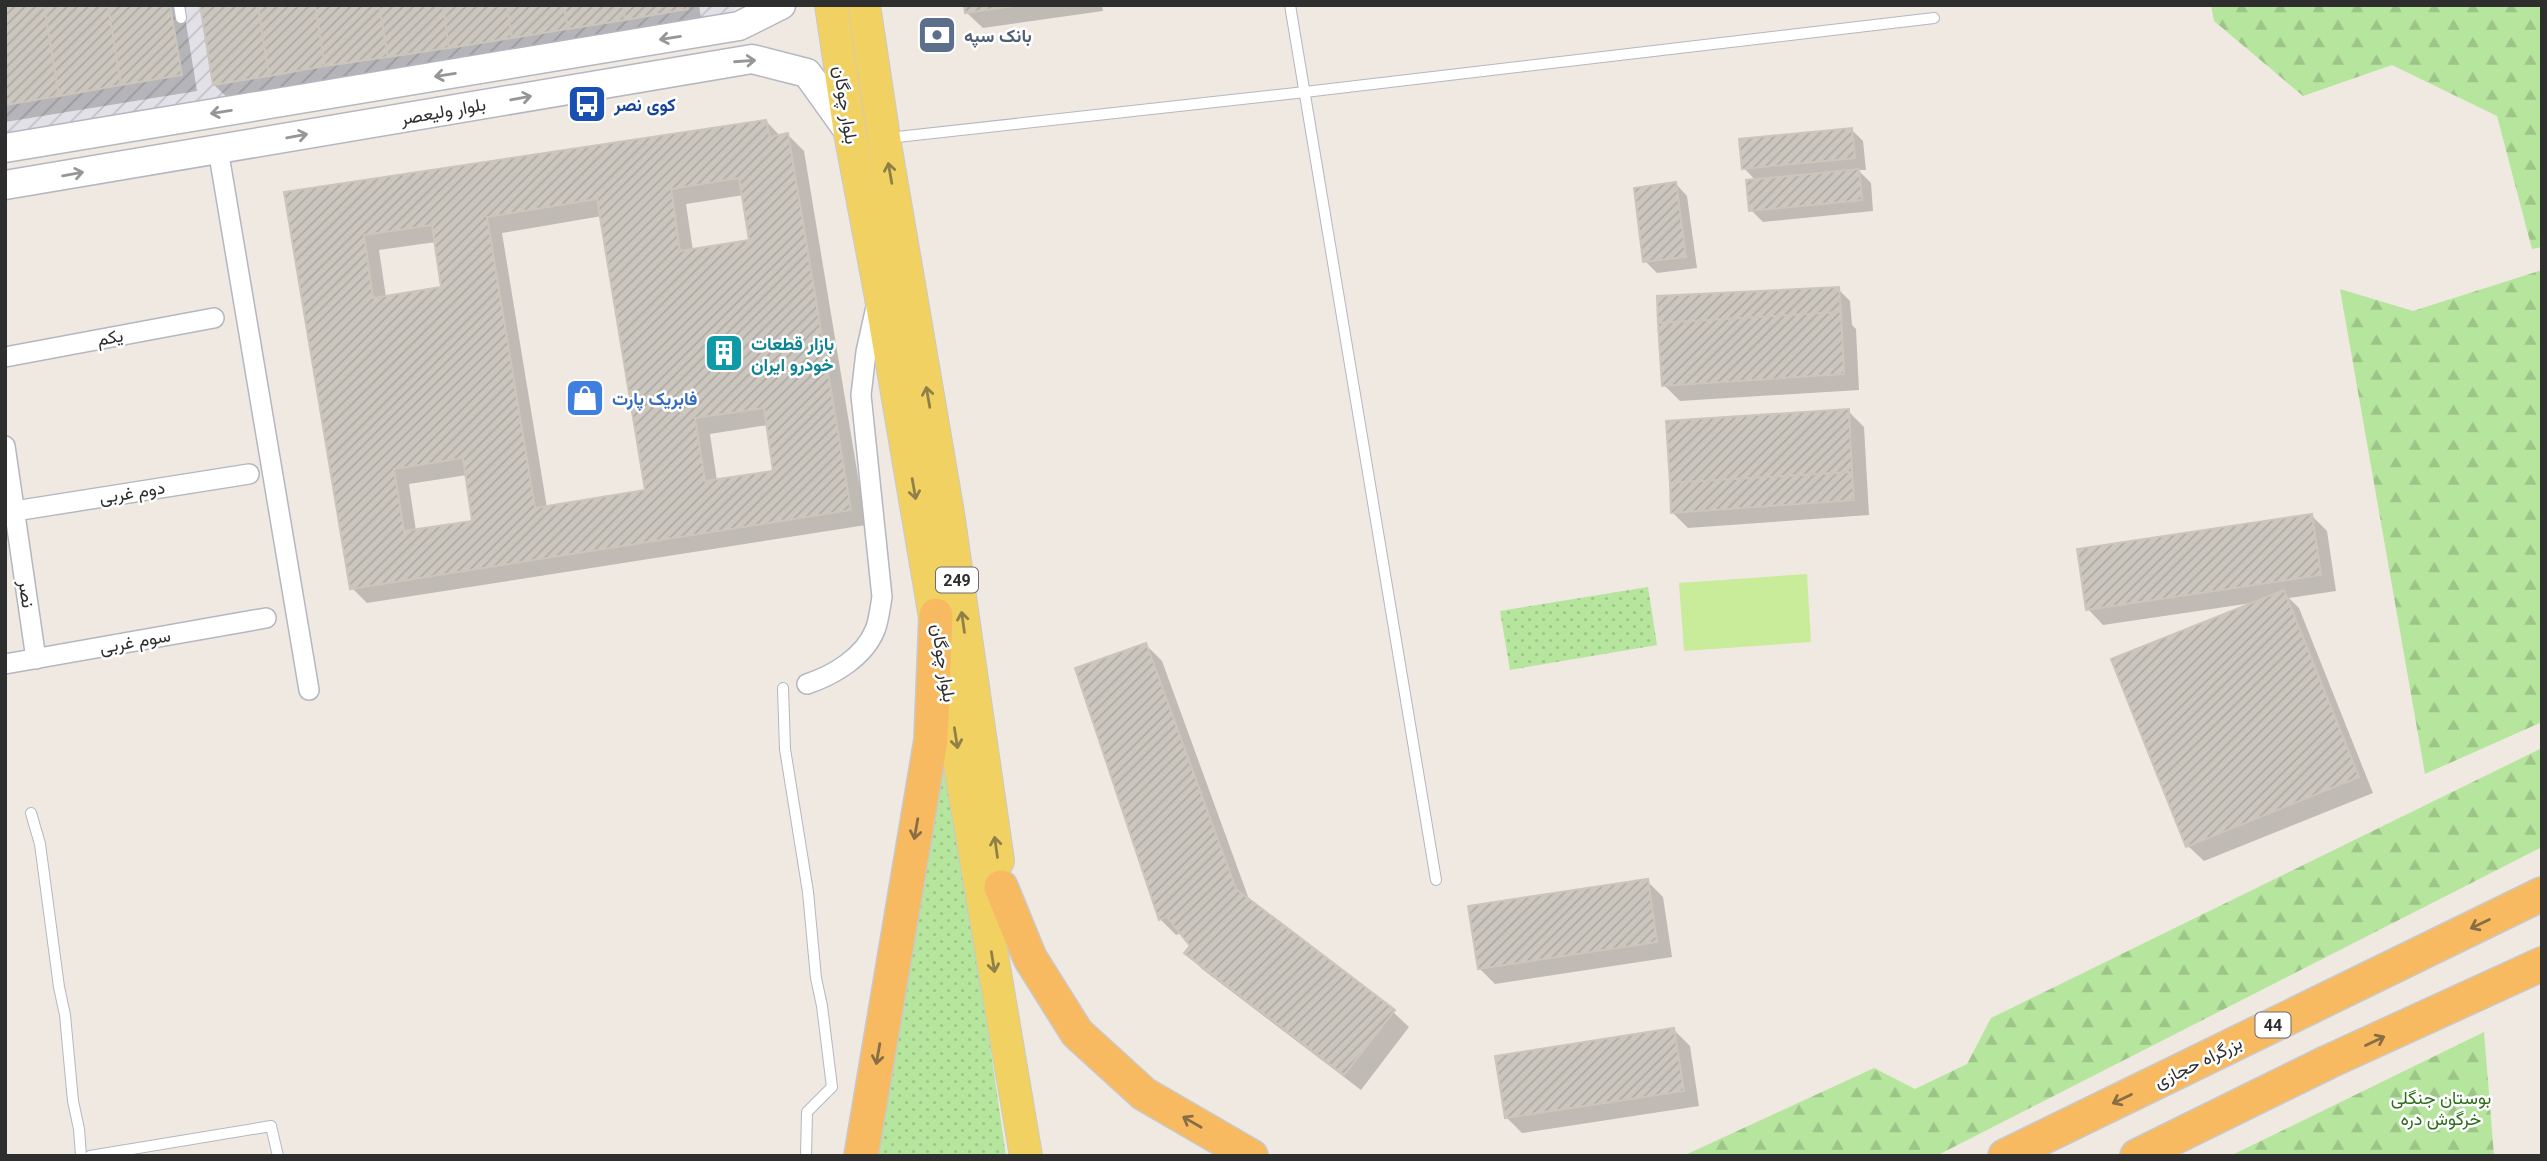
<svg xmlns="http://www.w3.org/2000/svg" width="2547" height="1161" font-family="Roboto,Vazirmatn,sans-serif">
	<defs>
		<pattern id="industrial-furrows" width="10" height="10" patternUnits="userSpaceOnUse" patternTransform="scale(1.75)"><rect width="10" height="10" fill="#e3e1e8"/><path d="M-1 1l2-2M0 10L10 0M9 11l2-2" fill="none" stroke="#c3c1c7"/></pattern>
		<pattern id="grass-dots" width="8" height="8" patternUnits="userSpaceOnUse" patternTransform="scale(1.75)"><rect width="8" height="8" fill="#b6e59e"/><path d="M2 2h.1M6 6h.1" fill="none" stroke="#9dc588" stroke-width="1.8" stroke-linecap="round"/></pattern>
		<pattern id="forest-firs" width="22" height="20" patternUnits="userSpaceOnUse" patternTransform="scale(1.75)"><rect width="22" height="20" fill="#b6e59e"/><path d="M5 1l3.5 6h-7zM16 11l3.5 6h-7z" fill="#9dc588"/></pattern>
		<pattern id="building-hatch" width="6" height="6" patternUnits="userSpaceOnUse" patternTransform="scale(1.75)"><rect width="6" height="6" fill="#cbc7bf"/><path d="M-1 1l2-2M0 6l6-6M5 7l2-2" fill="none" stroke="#afaba4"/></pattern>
	</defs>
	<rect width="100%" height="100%" fill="#efe9e1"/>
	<path fill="url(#industrial-furrows)" d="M5,5h733l-8,10 -725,120z"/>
	<g fill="url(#grass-dots)">
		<path d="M1648,587l9,58 -147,25 -10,-59z"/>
		<path d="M948,751l58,405h-128l66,-401z"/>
	</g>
	<g fill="url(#forest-firs)">
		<path d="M2211,5h331v242l-10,2 -35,-133 -105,-51 -89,31 -89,-75z"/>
		<path d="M2542,270v452l-117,52 -85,-485 73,22z"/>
		<path d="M2542,748v99l-606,309h-253l191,-88 41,21 52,-25 24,-46z"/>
		<path d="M2484,1032l10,124h-264z"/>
	</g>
	<path fill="#c9ec9a" d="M1807,574l4,68 -127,9 -5,-68z"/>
	<g fill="#0003" fill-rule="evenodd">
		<path d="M5,5h178l14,86 -192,31z"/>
		<path d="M202,5h497l3,20 -472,75 -16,-15z"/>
		<path d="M966,5h136l1,6 -120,17 -16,-15z"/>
		<path d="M766,121l15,16 7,-2 16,16 62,374 -499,78 -15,-15 -66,-394zM744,195l7,47 -58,9 -7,-47zM602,216l45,276 -100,16 -45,-275zM436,242l7,47 -57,8 -7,-47zM768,425l7,47 -58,9 -7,-47zM467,475l7,47 -58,9 -7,-47z"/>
		<path d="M1851,129l12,12 3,29h-8l13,13 2,28 -110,11 -12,-12 5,-29 -12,-13z"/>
		<path d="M1676,184l11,12 10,72 -40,5 -12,-12z"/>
		<path d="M1838,289l12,12 2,24 4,4 3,61 -179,11 -16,-16z"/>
		<path d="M1848,411l16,16 5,88 -181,13 -16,-16z"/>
		<path d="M2311,515l16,16 9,60 -47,7 10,10 74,185 -169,68 -16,-15 64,-243 -149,22 -15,-16z"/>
		<path d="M1146,645l16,16 88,241 143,110 16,15 -48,63 -159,-121 -15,-16 5,-7 -11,-13 -5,2 -16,-16z"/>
		<path d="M1647,881l16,16 9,60 -177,27 -16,-16z"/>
		<path d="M1674,1030l16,16 9,60 -177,27 -16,-16z"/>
	</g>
	<g fill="url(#building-hatch)" stroke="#cbc5ba" stroke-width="2" fill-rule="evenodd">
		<path d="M5,5h39l15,91 -54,9z"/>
		<path d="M44,5h64l13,80 -62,11z"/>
		<path d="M108,5h62l12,70 -61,10z"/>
		<path d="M200,5h58l11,71 -56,9z"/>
		<path d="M258,5h57l10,61 -56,10z"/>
		<path d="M315,5h64l9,52 -63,9z"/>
		<path d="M379,5h64l6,43 -61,9z"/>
		<path d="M443,5h64l5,33 -63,10z"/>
		<path d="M507,5h57l4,24 -56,9z"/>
		<path d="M564,5h59l2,15 -57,9z"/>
		<path d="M623,5h64l1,4 -63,11z"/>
		<path d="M964,5h57l-56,8z"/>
		<path d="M766,120l4,17 18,-4 63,377 -501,79 -66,-397zM739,178l10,62 -69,11 -9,-62zM597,199l48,291 -110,18 -48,-291zM432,225l9,62 -68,11 -9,-63zM764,408l9,63 -68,10 -10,-63zM463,458l9,63 -68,10 -10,-62z"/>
		<path d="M1852,128l3,30 -113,11 -3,-30z"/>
		<path d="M1859,169l3,31 -113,11 -3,-31z"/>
		<path d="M1676,182l10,75 -43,5 -9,-74z"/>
		<path d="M1839,287l2,25 -183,11 -1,-27z"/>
		<path d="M1841,312l3,62 -182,12 -4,-63z"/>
		<path d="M1849,409l3,63 -182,11 -4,-62z"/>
		<path d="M1852,472l2,28 -183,13 -1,-30z"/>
		<path d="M2312,514l9,61 -235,35 -9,-61z"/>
		<path d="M2284,590l75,187 -173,70 -75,-188z"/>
		<path d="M1146,643l90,246 159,121 -51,65 -160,-122 6,-7 -23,-29 -8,3 -84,-252z"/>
		<path d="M1648,879l9,63 -179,27 -10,-63z"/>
		<path d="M1674,1028l10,63 -179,27 -10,-62z"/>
	</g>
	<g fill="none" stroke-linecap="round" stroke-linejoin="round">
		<g stroke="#b4b7c1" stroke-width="12">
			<g id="service">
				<path d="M179,5l2,13"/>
				<path d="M1290,5l146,875"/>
				<path d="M888,138l417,-46 629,-74"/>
				<path d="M783,688l2,61 23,143 8,86 6,28 10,81 -25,25 -1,44"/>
				<path d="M31,813l9,31 19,143 6,28 8,86 6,28 2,27"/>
				<path d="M90,1156l181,-30 7,30"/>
			</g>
		</g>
		<g stroke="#b4b7c1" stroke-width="22">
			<g id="minor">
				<path d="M218,149l91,541"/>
				<path d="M5,357l209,-39"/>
				<path d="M5,446l31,213"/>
				<path d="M15,511l234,-37"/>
				<path d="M5,664l261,-46"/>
				<path d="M807,684c27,-9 57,-27 68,-54 4,-10 5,-22 7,-33l-21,-202 5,-43 10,-45"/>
			</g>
		</g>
		<g stroke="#b4b7c1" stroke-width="31">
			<g id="secondary">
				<path d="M5,148l734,-122 42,-21"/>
				<path d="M5,185l747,-126 55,14 43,60"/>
			</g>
		</g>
		<g stroke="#c9c9c9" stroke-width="34">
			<g id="primary">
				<path d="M831,5l19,128 30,159 146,864"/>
				<path d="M864,5l20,133 64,375 50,348"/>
			</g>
		</g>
		<g stroke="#c9c9c9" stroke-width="36">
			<g id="trunk">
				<path d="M1001,887l29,71 47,75 67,61 107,62"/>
				<path d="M861,1156l70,-416 5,-125"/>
				<path d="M2005,1156l537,-262"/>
				<path d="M2137,1156l191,-94 214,-98"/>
			</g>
		</g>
		<use href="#service" stroke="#fff" stroke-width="10"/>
		<use href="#minor" stroke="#fff" stroke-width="19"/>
		<use href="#secondary" stroke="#fff" stroke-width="28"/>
		<use href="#primary" stroke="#f2d163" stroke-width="32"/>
		<use href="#trunk" stroke="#f8ba60" stroke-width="33"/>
	</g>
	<defs><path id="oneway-shaft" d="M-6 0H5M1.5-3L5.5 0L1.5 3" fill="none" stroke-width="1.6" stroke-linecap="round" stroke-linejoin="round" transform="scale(1.75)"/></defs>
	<g stroke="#969696">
		<use href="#oneway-shaft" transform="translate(670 38) rotate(171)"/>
		<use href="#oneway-shaft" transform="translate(745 61) rotate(-4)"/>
		<use href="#oneway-shaft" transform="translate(445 75) rotate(171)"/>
		<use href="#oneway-shaft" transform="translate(521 98) rotate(-10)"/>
		<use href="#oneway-shaft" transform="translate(221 112) rotate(171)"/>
		<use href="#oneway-shaft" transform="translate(297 136) rotate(-10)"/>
		<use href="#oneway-shaft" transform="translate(73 174) rotate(-10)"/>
	</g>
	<g stroke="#908048">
		<use href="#oneway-shaft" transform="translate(890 173) rotate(-100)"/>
		<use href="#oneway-shaft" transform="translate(928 397) rotate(-100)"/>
		<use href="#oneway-shaft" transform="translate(914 489) rotate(80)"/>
		<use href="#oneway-shaft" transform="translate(963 622) rotate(-98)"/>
		<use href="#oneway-shaft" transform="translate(956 738) rotate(81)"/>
		<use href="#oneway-shaft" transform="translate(996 847) rotate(-98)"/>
		<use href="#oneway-shaft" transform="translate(993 962) rotate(81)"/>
	</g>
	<g stroke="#896d44">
		<use href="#oneway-shaft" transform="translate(916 829) rotate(100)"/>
		<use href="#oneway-shaft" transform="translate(2480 924) rotate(154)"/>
		<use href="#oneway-shaft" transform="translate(2375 1041) rotate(-25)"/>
		<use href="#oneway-shaft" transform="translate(878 1054) rotate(100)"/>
		<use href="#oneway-shaft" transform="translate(2122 1099) rotate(154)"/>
		<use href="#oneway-shaft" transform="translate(1192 1122) rotate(-150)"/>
	</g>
	<defs>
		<g id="bank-square" transform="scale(2.0125)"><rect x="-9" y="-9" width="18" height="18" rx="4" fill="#5c6f8a" stroke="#fff"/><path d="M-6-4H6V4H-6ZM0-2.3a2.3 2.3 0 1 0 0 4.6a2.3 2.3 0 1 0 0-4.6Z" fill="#fff"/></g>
		<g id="bus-square" transform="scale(2.0125)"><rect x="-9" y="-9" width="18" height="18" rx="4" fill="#1a4fb4" stroke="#fff"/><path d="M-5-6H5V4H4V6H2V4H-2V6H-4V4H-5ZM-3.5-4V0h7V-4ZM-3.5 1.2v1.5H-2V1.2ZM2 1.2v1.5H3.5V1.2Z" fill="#fff"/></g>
		<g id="building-square" transform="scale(2.0125)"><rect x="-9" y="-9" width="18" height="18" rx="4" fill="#0f9aa8" stroke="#fff"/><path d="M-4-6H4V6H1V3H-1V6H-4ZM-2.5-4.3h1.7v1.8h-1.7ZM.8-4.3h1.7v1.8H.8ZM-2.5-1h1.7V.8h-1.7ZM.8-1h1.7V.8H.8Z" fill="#fff"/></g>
		<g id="shop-square" transform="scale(2.0125)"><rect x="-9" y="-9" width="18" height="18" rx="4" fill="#3f7fe0" stroke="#fff"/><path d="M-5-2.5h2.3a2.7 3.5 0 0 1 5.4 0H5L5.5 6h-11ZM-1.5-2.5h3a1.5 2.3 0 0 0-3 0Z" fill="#fff"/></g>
	</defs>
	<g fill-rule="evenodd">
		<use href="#bank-square" x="937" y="35"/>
		<use href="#bus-square" x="587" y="104"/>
		<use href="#building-square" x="724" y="353"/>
		<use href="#shop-square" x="585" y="398"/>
	</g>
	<g text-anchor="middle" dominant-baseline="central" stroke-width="5" stroke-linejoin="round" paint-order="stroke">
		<g fill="#fff" stroke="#6d6d6d" stroke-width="2">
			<rect x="936" y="567.5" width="42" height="25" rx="5"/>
			<rect x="2255.5" y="1012.5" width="35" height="25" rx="5"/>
		</g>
		<g font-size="16" font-weight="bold" fill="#2e2e2e">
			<text x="957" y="580">249</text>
			<text x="2273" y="1025">44</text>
		</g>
		<g font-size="18" font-weight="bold" fill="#4e5e75" stroke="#fff" text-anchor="start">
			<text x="964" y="35">بانک سپه</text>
		</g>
		<g font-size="18" font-weight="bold" fill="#164399" stroke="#fff" text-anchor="start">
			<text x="614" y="104">کوی نصر</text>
		</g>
		<g font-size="18" fill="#2e2e2e" stroke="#fff">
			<text transform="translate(846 105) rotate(81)">بلوار چوگان</text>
			<text transform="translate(443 111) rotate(-10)">بلوار ولیعصر</text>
			<text transform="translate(110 337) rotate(-10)">یکم</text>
			<text transform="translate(132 492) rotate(-9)">دوم غربی</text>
			<text transform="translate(27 594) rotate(82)">نصر</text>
			<text transform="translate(135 641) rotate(-10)">سوم غربی</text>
			<text transform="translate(944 663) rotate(81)">بلوار چوگان</text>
			<text transform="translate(2198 1062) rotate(-26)">بزرگراه حجازی</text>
		</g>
		<g font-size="18" font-weight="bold" fill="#0d838f" stroke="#fff" text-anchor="start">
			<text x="751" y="343">بازار قطعات<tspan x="751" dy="21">خودرو ایران</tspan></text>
		</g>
		<g font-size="18" font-weight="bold" fill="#366cbe" stroke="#fff" text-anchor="start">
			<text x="612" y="398">فابریک پارت</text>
		</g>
		<g font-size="18" fill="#2c6e1b" stroke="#fff">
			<text x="2441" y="1097">بوستان جنگلی<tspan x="2441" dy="21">خرگوش دره</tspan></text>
		</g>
	</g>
	<rect width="2547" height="1161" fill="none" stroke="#2e2e2e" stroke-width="14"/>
</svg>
